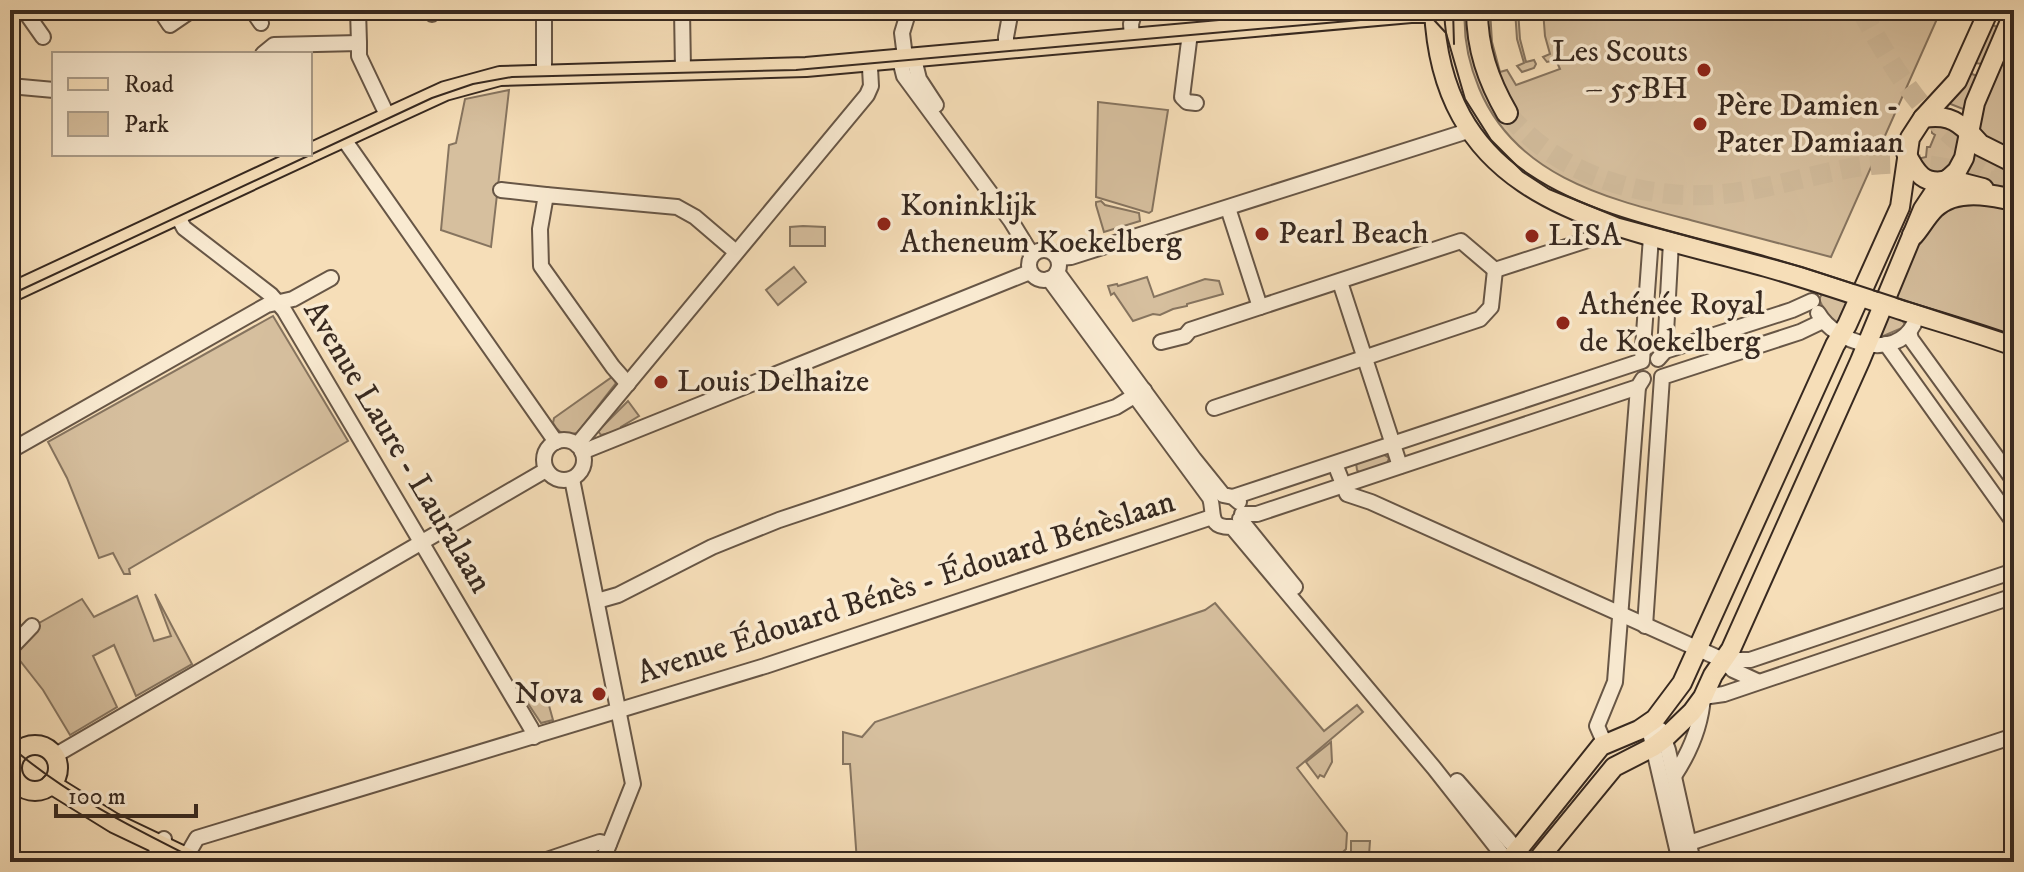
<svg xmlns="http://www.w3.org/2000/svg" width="2024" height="872" font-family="'IM FELL DW Pica',serif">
	<rect width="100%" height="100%" fill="#f6deb8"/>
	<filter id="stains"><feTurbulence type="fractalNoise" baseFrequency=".0025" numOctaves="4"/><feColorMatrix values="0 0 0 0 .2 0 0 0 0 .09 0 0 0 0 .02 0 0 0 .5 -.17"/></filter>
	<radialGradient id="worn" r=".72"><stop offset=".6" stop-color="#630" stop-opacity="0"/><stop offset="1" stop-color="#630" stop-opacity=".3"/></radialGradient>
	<g fill="#d6bf9e" stroke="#86745f" stroke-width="2">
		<path d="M1465,10h7l31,88 -21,-88h8l2,32 8,30 7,-2 9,15 44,-16 -4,-9 -9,2 -4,-5 7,-3 -5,-18 -2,-26h398l-110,247c-46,-12 -91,-24 -137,-36 -84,-22 -178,-43 -215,-133 -10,-24 -16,-52 -14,-78z"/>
		<path d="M1515,10h3l2,29 6,23 8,-2 2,4 -2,4 -12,4 -5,-6 7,-3 -7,-24z"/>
		<path d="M1991,24l8,4 -17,36 -7,-1z"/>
		<path d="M2014,29v126l-37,-22 5,-32z"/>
		<path d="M1970,73l9,4 -11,34 -20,-8z"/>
		<path d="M509,90l-18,157 -50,-17 8,-85 7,-2 9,-44z"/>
		<path d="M1098,102l70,8 -16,101 -3,2 -53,-16z"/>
		<path d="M1939,124h7l14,12 -1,15 -10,18 -16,6 -16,-16 9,-2 1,-10h3l5,-12 -3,-2v-7z"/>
		<path d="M1980,155l34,15v25l-44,-18z"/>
		<path d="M1986,200l28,11v130l-119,-40c8,-31 23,-67 44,-93z"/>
		<path d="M1101,201l4,4 34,8 1,8 -36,11 -8,-27v-3z"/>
		<path d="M803,226l22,1v19h-35v-19z"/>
		<path d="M794,267l12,15 -28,23 -12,-15z"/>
		<path d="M1147,277l7,20 51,-18 14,2 4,13 -36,10v2l-14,3 -13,6 -7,-1 -20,7 -19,-28 -3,2 -3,-9 9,-2 1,2z"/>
		<path d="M1822,294l25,8 -9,20 -3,1 -9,-9 -7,-15z"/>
		<path d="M273,316l75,125 -219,128 1,5h-6l-11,-21 -14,5 -32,-80 -19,-36z"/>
		<path d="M1888,317h11l6,7 -3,4 -21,9 -2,-2z"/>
		<path d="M612,377l4,6 -39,50c-11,4 -19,0 -24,-10l1,-5z"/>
		<path d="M628,401l11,15 -18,11 1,3 -21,5 -3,-4z"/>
		<path d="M1381,453l8,5 -3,8 -26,7 -3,-3 -1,-7z"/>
		<path d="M155,594l37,70 -56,32 -22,-51 -21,11 24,51 -47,28 -27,-45 -29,-37 18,-26 50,-28 12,18 43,-21 17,45 17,-5z"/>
		<path d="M1215,603l109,128 33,-26 6,7 -66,56 50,65 -1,16 -10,10 1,3h-480l-7,-98h-7v-32l19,5 13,-15 330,-112z"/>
		<path d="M545,691l8,29 -12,3 -14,-21z"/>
		<path d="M1331,742l1,20 -8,15 -4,-2 -2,3 -12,-16z"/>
		<path d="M1351,841h19l-1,14 -18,-1z"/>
	</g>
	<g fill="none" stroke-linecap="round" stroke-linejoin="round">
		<g stroke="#d0ba9a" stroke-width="20" stroke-dasharray="20 10" stroke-linecap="butt">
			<path d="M1861,10c38,70 73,126 146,164"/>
			<path d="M1507,113c56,68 152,93 238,78 42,-7 84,-21 126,-26 52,-5 96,4 143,25"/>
		</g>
		<g stroke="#675646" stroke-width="18">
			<g id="minor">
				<path d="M24,10l19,27"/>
				<path d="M160,10l10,15 22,-15"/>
				<path d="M252,10l9,13"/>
				<path d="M358,10l1,33"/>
				<path d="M432,10v4"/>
				<path d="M544,10v63"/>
				<path d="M682,10l1,60"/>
				<path d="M1190,33l-8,64 5,5 9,1"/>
				<path d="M1132,38l-1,-14 4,-14"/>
				<path d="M1006,50v-13l5,-27"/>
				<path d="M263,54l11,-9 85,-2v13l29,61"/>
				<path d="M905,57l-4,7 3,12 107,145 21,34"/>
				<path d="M905,57l10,6 4,16 17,26"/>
				<path d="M905,57l-3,-24 7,-23"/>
				<path d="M10,86l44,4"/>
				<path d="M343,138l213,304"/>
				<path d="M501,190l45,5"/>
				<path d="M1228,208l32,99"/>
				<path d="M177,215l7,13 87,67 13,15 247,418 3,9"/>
				<circle cx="1044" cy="265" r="15"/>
				<path d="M1058,258l13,-1 400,-127"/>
				<path d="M1495,270l102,-33 6,-15"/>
				<path d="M1057,272l137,187 29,36 10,2 6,5"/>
				<path d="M1049,279l161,219c5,15 -3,30 22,29l202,241 74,94"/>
				<path d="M1340,282l60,184"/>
				<path d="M1818,313c17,30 77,49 96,11"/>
				<path d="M1909,332l2,7 103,142"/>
				<path d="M1161,342l24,-6 5,-6 271,-89 34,29"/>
				<path d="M1886,344l128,179"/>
				<path d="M1665,351l6,-109"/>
				<path d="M1658,359l7,-8 127,-41 20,-9"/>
				<path d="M628,384l-15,-17 -72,-101 -1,-37 6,-34 131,12 18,10 41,35"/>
				<path d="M1214,408l266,-89 11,-12 4,-37"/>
				<circle cx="564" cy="460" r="20"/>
				<path d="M577,445l290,-350 4,-9 -1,-18"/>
				<path d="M10,451l257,-146 26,-6 38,-21"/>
				<path d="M582,452l448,-180"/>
				<path d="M1335,464l12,30 24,8 352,158 10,10 24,11"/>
				<path d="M572,479l61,305 -31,78"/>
				<path d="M1233,497l409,-136 9,-124"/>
				<path d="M1242,514h15l381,-127 5,-8"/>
				<path d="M1240,519l55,68"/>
				<path d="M597,601l21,-6 94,-48 67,-27 337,-113 28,-17"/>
				<path d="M1645,626l17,-249 138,-45 23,-11"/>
				<path d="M10,649l22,-23"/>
				<path d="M1723,660h27l264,-89"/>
				<path d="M1648,724l32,138"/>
				<path d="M1661,730l7,20 25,112"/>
				<path d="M1604,742l-7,-16 18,-44 23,-295"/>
				<path d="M54,756l492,-286"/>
				<path d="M1674,776c16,-24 27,-50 29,-79l21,-3 290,-98"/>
				<path d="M1457,781l60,69"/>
				<path d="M10,788l7,-6"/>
				<path d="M1677,847l337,-111"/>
				<path d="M186,857l11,-19 568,-172 447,-149"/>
				<path d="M146,862l8,-5 10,-18"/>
				<path d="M541,862l59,-20 9,2"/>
			</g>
		</g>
		<g stroke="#372920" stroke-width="22">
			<g id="major">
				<path d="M1434,10c9,198 180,214 332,257 46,13 92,29 138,44 37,11 74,22 110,35"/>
				<path d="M1923,118c20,-3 32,0 46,15"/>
				<path d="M310,153l135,-62 55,-15 306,-9 605,-54h23"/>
				<path d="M1906,153c10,20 18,33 42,27"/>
				<path d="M10,293l298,-139"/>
				<circle cx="35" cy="768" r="23"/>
				<path d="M51,784l63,39 82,39"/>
				<path d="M1508,862l93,-116 38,-16 16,-11 27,-36 153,-338 12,-20 53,-118 10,-69 13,-20 34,-37 32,-71"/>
				<path d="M1536,862l78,-95 39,-20 12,-9 27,-26 11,-15 10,-22 18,-26 129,-288 63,-152 12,-18 22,-20 7,-13 11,-55 39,-91"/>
			</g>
		</g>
		<g stroke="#372920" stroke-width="24">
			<g id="highway">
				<path d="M1477,10c0,38 11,70 30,103"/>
				<path d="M1969,133l11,12 34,17"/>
				<path d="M1948,180l35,9"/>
				<path d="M1913,235c7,-8 13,-19 21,-27 18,-18 48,-15 70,-10"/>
			</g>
		</g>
		<use href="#minor" stroke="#f9ead1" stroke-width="14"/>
		<use href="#major" stroke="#f6deb8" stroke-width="18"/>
		<use href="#highway" stroke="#f6deb8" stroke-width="20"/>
		<g stroke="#372920" stroke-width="2">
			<path d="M1453,10l1,34"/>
			<path d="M10,295l422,-197 41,-14 39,-7 284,-7 621,-55 17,5 12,13 19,66 26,41 32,32 26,17 71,29 182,49 212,69"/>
			<path d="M10,746c58,50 123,82 191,116"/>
		</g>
	</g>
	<g fill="#8f2418" stroke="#f9ead1" stroke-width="3">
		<circle cx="1704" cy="70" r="8"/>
		<circle cx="1700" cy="124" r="8"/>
		<circle cx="884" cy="224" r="8"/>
		<circle cx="1262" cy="234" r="8"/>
		<circle cx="1532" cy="236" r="8"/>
		<circle cx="1563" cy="323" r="8"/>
		<circle cx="661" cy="382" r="8"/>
		<circle cx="599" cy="694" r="8"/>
	</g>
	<g text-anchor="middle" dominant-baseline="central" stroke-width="7" stroke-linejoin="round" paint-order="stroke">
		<g font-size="32" fill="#372920" stroke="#f9ead1" text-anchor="start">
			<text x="1688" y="52" text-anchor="end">Les Scouts<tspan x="1688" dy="37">– 55BH</tspan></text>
			<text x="1716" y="106">Père Damien -<tspan x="1716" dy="37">Pater Damiaan</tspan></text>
			<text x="900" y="206">Koninklijk<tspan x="900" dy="37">Atheneum Koekelberg</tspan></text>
			<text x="1278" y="234">Pearl Beach</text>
			<text x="1548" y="236">LISA</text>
			<text x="1579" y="305">Athénée Royal<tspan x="1579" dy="37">de Koekelberg</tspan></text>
			<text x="677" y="382">Louis Delhaize</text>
			<text x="583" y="694" text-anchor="end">Nova</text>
		</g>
		<g font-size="32" fill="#372920" stroke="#f9ead1">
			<text transform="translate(397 447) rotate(59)">Avenue Laure - Lauralaan</text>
			<text transform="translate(906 588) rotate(-18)">Avenue Édouard Bénès - Édouard Bénèslaan</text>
		</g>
	</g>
	<rect width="2024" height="872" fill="none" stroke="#f6deb8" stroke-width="40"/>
	<rect x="12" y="12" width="2000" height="848" fill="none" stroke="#372920" stroke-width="4"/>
	<rect x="20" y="20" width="1984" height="832" fill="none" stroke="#372920" stroke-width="2"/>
	<rect x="52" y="52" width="260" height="104" fill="#f9ead1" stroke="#ab9d8a" stroke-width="2"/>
	<rect x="68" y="78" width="40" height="12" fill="#f6deb8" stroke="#ab9d8a" stroke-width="2"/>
	<text x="124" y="92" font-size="24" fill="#372920">Road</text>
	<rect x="68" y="112" width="40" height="24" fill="#d6bf9e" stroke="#ab9d8a" stroke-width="2"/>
	<text x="124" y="132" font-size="24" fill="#372920">Park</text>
	<path d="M56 804v12h140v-12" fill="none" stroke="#372920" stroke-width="4"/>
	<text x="68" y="804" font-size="24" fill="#372920" stroke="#f9ead1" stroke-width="6" paint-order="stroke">100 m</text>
	<rect width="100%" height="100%" filter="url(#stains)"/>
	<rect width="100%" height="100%" fill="url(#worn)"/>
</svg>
